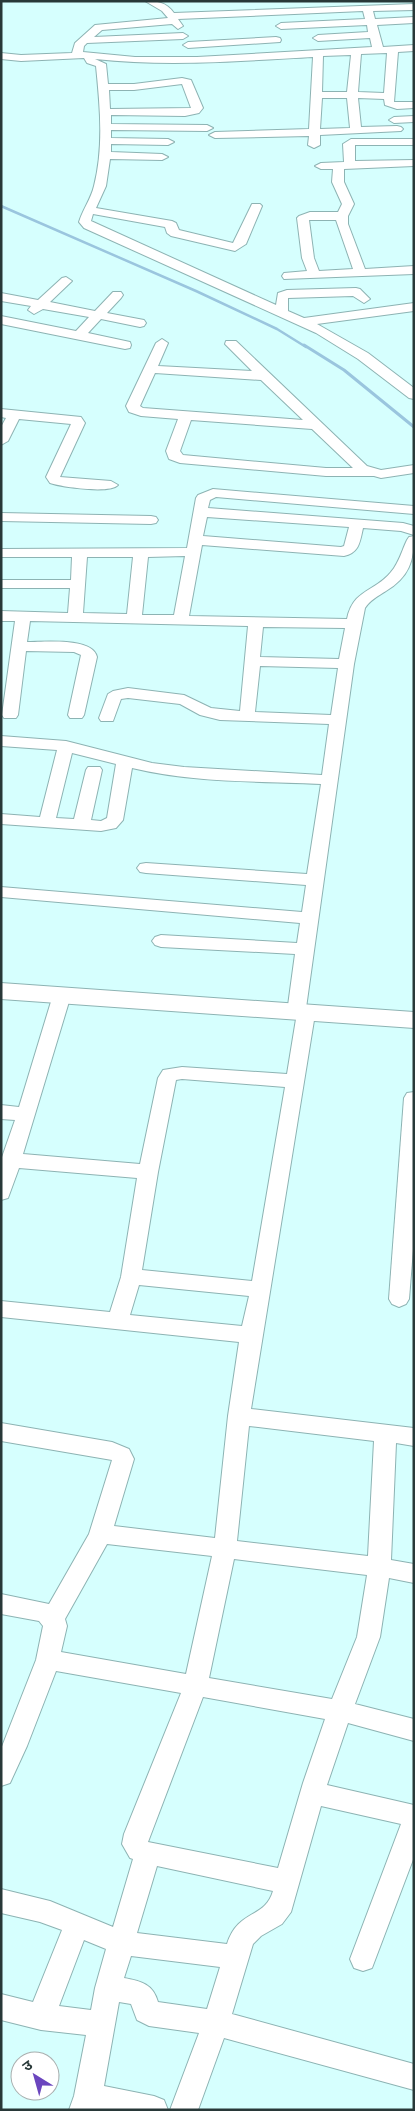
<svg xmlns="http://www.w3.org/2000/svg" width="415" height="2111" font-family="'Titillium Web','Noto Sans Devanagari',sans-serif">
	<rect width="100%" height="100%" fill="#d6fffe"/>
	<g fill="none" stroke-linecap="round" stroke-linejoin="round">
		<path stroke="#9ac5de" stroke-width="2.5" d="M1,206l195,85 81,38 29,18"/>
		<path stroke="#9ac5de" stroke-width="3" d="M304,345l40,25 70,57"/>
		<g stroke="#8db3b3" stroke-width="2">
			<g id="minor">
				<path d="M145,1c12,0 21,1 29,12l240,-9v6l-41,1 2,8 39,-2v6l-37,2 6,22 31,-2v6l-16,1 -4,50h20v6l-17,1 -12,-4 -1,-6 -26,-1 3,29 36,-1 4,1 2,2 -2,2 -81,4v10l-6,3 -6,-3 1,-9 -94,2 -6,-3 6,-3 94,-3 4,-72c-73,4 -145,10 -218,2l11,5 2,20h26l48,-6 9,2 12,28 -4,5 -14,3 -74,-1v9l96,1 6,3 -6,3 -96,-1v8l57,1 6,3 -6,3 -57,-1v8l51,2 6,3 -6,3 -52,-1 -4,27 -10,22 76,13 4,2 3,7 54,13 19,-39h8l2,2 -16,38 -11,7 -64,-15 -4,-3 -2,-6 -72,-13 -2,7 185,84 2,-12 9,-3 69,-2 4,1 10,10 -6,4 -11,-7 -65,2v13l16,7 110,-15v8l-97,13 51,29 46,35v11l-5,-1 -51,-39 -42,-26 -232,-105 -5,-6c4,-13 12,-23 15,-36 10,-39 6,-80 2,-120l-9,-3 -3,-5 -63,3 -20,-2v-6l20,2 51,-2 3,-10 20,-18 73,-7 -6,-7zM363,11l2,8 -84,4 -5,3 5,3 86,-4 1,7 -50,3 -5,3 5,3 52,-3 2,9 -175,10h-62l-52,-5 1,-6 3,-3 96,-4 5,-3 -5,-3 -89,4 8,-7 70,-6 6,5 5,-3 -5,-7zM387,53l-3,40 -26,-1 3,-38zM351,55l-4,37h-25l1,-36zM182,84l9,24 -81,1 -1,-19h25zM322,98h25l3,30 -30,1z"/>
				<path d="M276,37l4,1 1,2 -1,2 -92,6 -5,-3 5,-3z"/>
				<path d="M414,116v6l-20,1 -5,-3 5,-3z"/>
				<path d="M351,139h63v6h-59v16l59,-1v6l-70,3v13l10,22 -6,12v8l17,45 49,-3v8l-130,5 -2,-3 2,-3 23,-2 -5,-13 -5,-40 2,-2 11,-4h28l4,-8 -10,-22 1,-13h-12l-6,-3 6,-3 23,-1 -1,-18zM309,220h27l17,49 -34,2 -5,-13z"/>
				<path d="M66,277l6,4 -22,21 45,9 18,-19h8l2,3 -2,3 -14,15 37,7 2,3 -2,3 -4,1 -39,-8 -13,14 42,9 1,3 -1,3 -5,1 -124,-25v-8l75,15 13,-14 -46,-8 -9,5 -6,-4 3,-4 -30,-5v-8l37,7 24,-22z"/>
				<path d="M162,339l6,4 -10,23 94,5 -27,-27 1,-3h10l131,125 14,4 33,-5v8l-33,5 -7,-2h-48l-146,-13 -11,-4 -3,-8 12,-32 -37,-3 -12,-4 -3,-6 30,-63zM155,373l106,7 42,40 -160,-12 -3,-2zM191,420l121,9 41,39h-27l-143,-13 -3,-4z"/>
				<path d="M1,409l80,8 4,6 -25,54 51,4 7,4c-8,9 -56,2 -68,-2l-4,-6 25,-53 -52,-5 -11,22 -7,4v-18l5,-9 -5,-1z"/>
				<path d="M213,489l201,17v8l-198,-17 -6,3 -2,8 195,15 11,3v9l-13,-4 -38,-3c-3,14 -4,25 -19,28l-142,-11 -13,71 158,3c6,-30 28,-27 44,-47 8,-9 11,-22 16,-32l2,-3 5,-1c0,25 -5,41 -28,55 -8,5 -16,9 -21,17l-11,56 -48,344 7,2 2,4 -64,395 163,19v18l-18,-3 -5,117 23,4v19l-25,-5 -9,59 -25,67 59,15v22l-66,-18 -21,62 87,20v52l-42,111 -9,3 -9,-3 -4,-9 51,-135 -80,-18 -30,106 -9,12 -21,12 -8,8 -21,70 182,50v26l-190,-52 -26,72h-28l29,-77 -50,-7 -12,-6 -6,-16 -12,-2 -15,84 50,10 10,4 4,10h-99l5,-14 12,-61 -45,-5 -40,-10v-26l32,8 29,-72 -22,-8 -39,-9v-24l49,12 63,26 20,-68 -3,-1 -8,-14 2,-10 57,-141 -125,-22 -29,75 -17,37 -9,3v-37l35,-89 7,-34 -4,-5 -38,-7v-20l48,10 40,-70 23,-74 -111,-19v-18l111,19 17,7 5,10 -20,67 101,12 13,-122 11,-74 -238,-25v-16l109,11 11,-35 16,-99 -118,-10 -11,30 -7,2v-40l14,-40 -14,-1v-14l18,2 34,-112 3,-4 6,-2 6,2 3,4 -48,159 117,10 18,-86 5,-8 19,-3 105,7 9,-55 -7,-2 -2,-4 8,-59 -134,-7 -6,-2 -3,-4 3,-4 6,-2 136,8 3,-20 -299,-26v-10l301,25 4,-27 -160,-12 -6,-1 -3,-4 3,-4 6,-1 161,11 14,-90c-63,-3 -128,-1 -189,-16l-9,52 -7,8 -15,3 -100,-7v-10l39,3 17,-67 -56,-4v-10l65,5 86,22 32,4 138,8 7,-51 -109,-4 -20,-5 -20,-11 -52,-6 -7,1 -8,22h-12l-2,-3 9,-24 5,-3 15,-3 56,7 27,13 29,3 8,-85 -218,-5 -3,21c17,0 66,-5 70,15l-13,58 -2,3h-12l-2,-3 13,-60 -7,-3 -48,-1 -8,64 -2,3h-12l-2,-3 13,-94h-14v-10l67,2 2,-25h-69v-8h70l1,-23h-71v-8l186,-1 9,-50 2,-3zM207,517l142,10 -5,19 -3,1 -138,-11zM185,556l-11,59h-32l6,-58zM87,557h46l-6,57 -44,-1zM263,627l82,1 -6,31 -79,-2zM260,666l78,2 -7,47 -76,-3zM72,753l44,11 -9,54 -6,3 -10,-1 11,-50 -2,-3h-12l-2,3 -12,49 -18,-1zM182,1079l103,8 -33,194 -110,-11 16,-98 18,-92zM139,1285l110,11 -7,30 -112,-11zM249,1426l125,15 -6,115 -131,-15zM107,1544l105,12 -26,118 -125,-22 6,-26 -2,-7zM234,1559l133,16 -10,62 -25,62 -123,-21zM203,1697l122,22 -22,64 -25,85 -130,-26zM157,1866l116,25c-8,28 -35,18 -46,53l-90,-11zM84,1940l22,9 -11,39 -4,22 -32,-4zM131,1956l89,11 -13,42 -49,-7c-5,-18 -17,-21 -34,-24z"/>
				<path d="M1,513l150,3 5,1 2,3 -2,3 -5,1 -150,-3z"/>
				<path d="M414,1092v145l-5,62 -3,5 -7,3 -7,-3 -3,-5 15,-201 3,-5z"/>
			</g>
		</g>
		<g stroke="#8db3b3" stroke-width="2">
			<path id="major" d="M1,983l413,29v16l-413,-29z"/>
		</g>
		<use href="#minor" fill="#fff" fill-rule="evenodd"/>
		<use href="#major" fill="#fff" fill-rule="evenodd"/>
	</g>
	<rect width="415" height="2111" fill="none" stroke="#283838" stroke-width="5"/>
	<g transform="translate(35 2076) rotate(323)"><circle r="24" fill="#ffffff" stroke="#a9afaf"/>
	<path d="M0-4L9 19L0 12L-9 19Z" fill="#6b46be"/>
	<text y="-8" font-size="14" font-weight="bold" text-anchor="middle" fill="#283838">उ</text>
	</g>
</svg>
